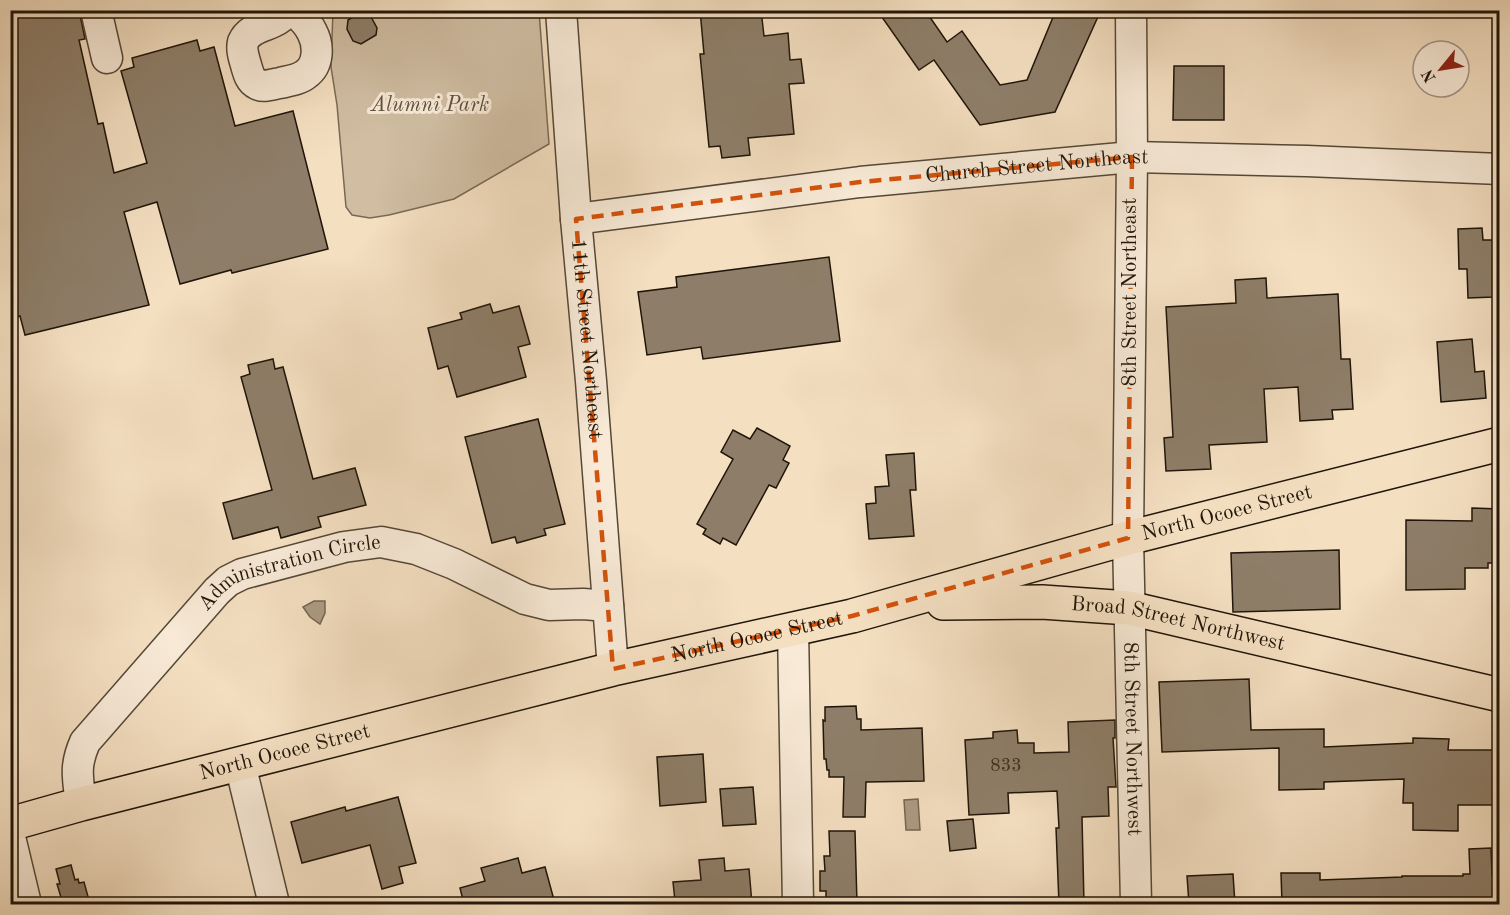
<svg xmlns="http://www.w3.org/2000/svg" width="1510" height="915" font-family="'Old Standard TT',serif">
	<rect width="100%" height="100%" fill="#f4dfc1"/>
	<filter id="stains"><feTurbulence type="fractalNoise" baseFrequency=".00333" numOctaves="4"/><feColorMatrix values="0 0 0 0 .2 0 0 0 0 .09 0 0 0 0 .02 0 0 0 .5 -.17"/></filter>
	<radialGradient id="worn" r=".72"><stop offset=".6" stop-color="#630" stop-opacity="0"/><stop offset="1" stop-color="#630" stop-opacity=".3"/></radialGradient>
	<path fill="#d0bda2" stroke="#786956" stroke-width="1.5" d="M333,10l206,1 10,133 -95,55 -65,16 -19,3 -18,-3 -6,-8 -9,-102 -6,-38z"/>
	<g fill="#ac9a82" stroke="#746552" stroke-width="1.5">
		<path d="M314,601h11v12l-5,11 -10,-7 -7,-10z"/>
		<path d="M918,799l2,31h-14l-2,-30z"/>
	</g>
	<g fill="#8e7e69" stroke="#201509" stroke-width="1.5">
		<path d="M23,10h56l6,29 -6,1 19,84 5,-1 11,50 33,-10 -26,-92 13,-4 -2,-9 65,-18 3,11 14,-4 21,79 58,-15 35,138 -96,24 -1,-3 -51,14 -23,-82 -33,10 25,93 -124,30 -5,-19 -10,3v-305z"/>
		<path d="M700,10h61l3,26 24,-3 2,27 11,-1 3,24 -15,1 5,50 -46,4 2,17 -28,3 -2,-12 -11,1 -9,-93h4z"/>
		<path d="M877,10h48l22,32 15,-11 38,54 27,-5 29,-70h45l-46,102 -75,13 -46,-65 -15,10z"/>
		<path d="M361,12l9,3 7,13 -1,7 -15,9 -8,-3 -6,-12 1,-9z"/>
		<path d="M1174,66h50v54h-51z"/>
		<path d="M1482,228l1,12h17v45h-6v12l-26,1 -1,-29h-8l-1,-40z"/>
		<path d="M829,257l11,84 -137,18 -2,-12 -54,8 -9,-63 39,-5 -1,-10z"/>
		<path d="M1266,278l1,20 71,-4 3,65h9l3,50 -21,1 1,9 -33,2 -2,-34 -34,2 3,53 -58,3 2,24 -45,2 -2,-33 9,-1 -7,-130 70,-4 -1,-23z"/>
		<path d="M490,304l3,9 26,-7 11,38 -12,3 8,30 -69,20 -9,-31 -10,3 -10,-41 34,-9 -2,-6z"/>
		<path d="M1472,339l3,33 9,-1 2,27 -45,4 -4,-60z"/>
		<path d="M273,359l2,10 8,-2 30,112 42,-11 11,37 -48,12 3,10 -40,11 -3,-11 -45,12 -10,-36 49,-13 -31,-113 9,-3 -2,-9z"/>
		<path d="M538,419l27,105 -21,5 2,6 -18,5 -11,3 -2,-6 -23,6 -27,-106z"/>
		<path d="M757,428l33,18 -7,14 6,3 -13,25 -7,-3 -33,60 -13,-7 -3,6 -17,-10 3,-5 -9,-5 36,-65 -12,-7 12,-22 17,9z"/>
		<path d="M914,453l2,37h-6l4,46 -45,3 -3,-35 10,-1 -1,-16 14,-1 -3,-31z"/>
		<path d="M1472,508l28,1v33h-4l-1,21h-7v5h-23v21l-59,1v-70l66,1z"/>
		<path d="M1339,550l1,59 -107,3 -2,-59z"/>
		<path d="M1249,679l2,51 73,-1v18l89,-4v-5l36,1 -1,11h52v55h-42v26l-45,-1v-27h-10l1,-24 -80,3v7l-45,1v-42l-117,4 -3,-70z"/>
		<path d="M856,706l1,13h4v11l61,-2 2,53 -58,1 -1,35h-22l1,-40h-15v-7h-2l-1,-11h-2l-1,-39 2,1v-14z"/>
		<path d="M1115,720v18h-2l3,49h-8l1,29 -27,1 2,87h-25l-3,-76h3l-2,-37 -49,2 1,20 -40,2 -4,-75 28,-2v-6l24,-2 1,13h16v10l35,-1 -1,-30z"/>
		<path d="M703,754l3,48 -46,4 -3,-49z"/>
		<path d="M753,787l3,37 -33,2 -3,-37z"/>
		<path d="M398,797l18,66 -17,4 4,16 -21,6 -12,-44 -68,18 -11,-41 54,-15 1,4z"/>
		<path d="M973,819l3,29 -26,3 -3,-30z"/>
		<path d="M829,831h26l2,73h-31v-13h-6v-20h5l-1,-15h6z"/>
		<path d="M1491,848l1,27h8v29h-218l-1,-31h39v7l82,-3v-1h61v-2h7l-1,-25z"/>
		<path d="M518,858l4,15 23,-6 9,33 -17,4h-73l-4,-16 25,-7 -4,-13z"/>
		<path d="M724,858l1,13 24,-2 3,35h-52l-1,-5 -24,2 -2,-19 28,-2 -2,-20z"/>
		<path d="M71,865l4,15 3,-1 1,4 5,-1 6,22h-27l-6,-20h3l-4,-15z"/>
		<path d="M1233,874l2,30h-46l-2,-28z"/>
	</g>
	<g fill="none" stroke-linecap="round" stroke-linejoin="round">
		<g stroke="#554837" stroke-width="33">
			<g id="minor">
				<path d="M96,10l11,48"/>
				<path d="M287,10c-10,18 -36,13 -44,32 -2,7 1,16 3,23 2,7 4,16 11,19 6,4 16,0 23,-1 8,-2 19,-3 26,-9 13,-9 13,-29 6,-42 -4,-9 -11,-15 -18,-22"/>
				<path id="s1" d="M561,10l15,209 15,162 22,288"/>
				<path id="s2" d="M1131,10l1,147 -4,381 8,366"/>
				<path id="s3" d="M576,219l284,-37 272,-25 175,4 193,8"/>
				<path d="M793,629l5,275"/>
				<path d="M240,764l34,140"/>
				<path id="s4" d="M81,804c-3,-26 -7,-37 4,-62l132,-151 11,-10 14,-7 102,-27 37,-5 35,7 38,15 71,35 24,6 34,-1 25,2"/>
				<path d="M10,837l16,67"/>
			</g>
		</g>
		<g stroke="#201509" stroke-width="36">
			<g id="major">
				<path id="s5" d="M943,603l99,-1 87,6 371,87"/>
				<path id="s6" d="M10,824l71,-20 532,-135 239,-53 276,-78 372,-94"/>
			</g>
		</g>
		<use href="#minor" stroke="#f8ead7" stroke-width="30"/>
		<use href="#major" stroke="#f4dfc1" stroke-width="33"/>
	</g>
	<path fill="none" stroke="#d4520c" stroke-width="4.5" stroke-dasharray="12 8" stroke-linejoin="round" d="M1132,157l-4,381 -276,78 -239,53 -37,-450 284,-37z"/>
	<g text-anchor="middle" dominant-baseline="central" stroke-width="6" stroke-linejoin="round" paint-order="stroke">
		<g font-size="18" fill="#3c2f21">
			<text x="1006" y="766">833</text>
		</g>
		<g font-size="21" font-style="italic" fill="#5e503f" stroke="#f8ead7">
			<text x="430" y="105">Alumni Park</text>
		</g>
		<g font-size="21" fill="#201509" stroke="#f8ead7">
			<text stroke="none"><textPath href="#s3" startOffset="464">Church Street Northeast</textPath></text>
			<text transform="translate(1130 292) rotate(-90)">8th Street Northeast</text>
			<text stroke="none"><textPath href="#s1" startOffset="330">11th Street Northeast</textPath></text>
			<text stroke="none"><textPath href="#s6" startOffset="1256">North Ocoee Street</textPath></text>
			<text stroke="none"><textPath href="#s4" startOffset="339">Administration Circle</textPath></text>
			<text stroke="none"><textPath href="#s5" startOffset="237">Broad Street Northwest</textPath></text>
			<text stroke="none"><textPath href="#s6" startOffset="770">North Ocoee Street</textPath></text>
			<text stroke="none"><textPath href="#s2" startOffset="729">8th Street Northwest</textPath></text>
			<text stroke="none"><textPath href="#s6" startOffset="284">North Ocoee Street</textPath></text>
		</g>
	</g>
	<rect width="1510" height="915" fill="none" stroke="#f4dfc1" stroke-width="36"/>
	<rect x="12" y="12" width="1486" height="891" fill="none" stroke="#201509" stroke-width="3"/>
	<rect x="18" y="18" width="1474" height="879" fill="none" stroke="#201509" stroke-width="1.5"/>
	<g transform="translate(1441 69) rotate(240)"><circle r="28" fill="#f8ead7" stroke="#a29585" stroke-width="1.5"/>
	<path d="M0-4.5L10 22L0 15L-10 22Z" fill="#8f2418"/>
	<text y="-9" font-size="16" font-weight="bold" text-anchor="middle" fill="#201509">N</text>
	</g>
	<rect width="100%" height="100%" filter="url(#stains)"/>
	<rect width="100%" height="100%" fill="url(#worn)"/>
</svg>
